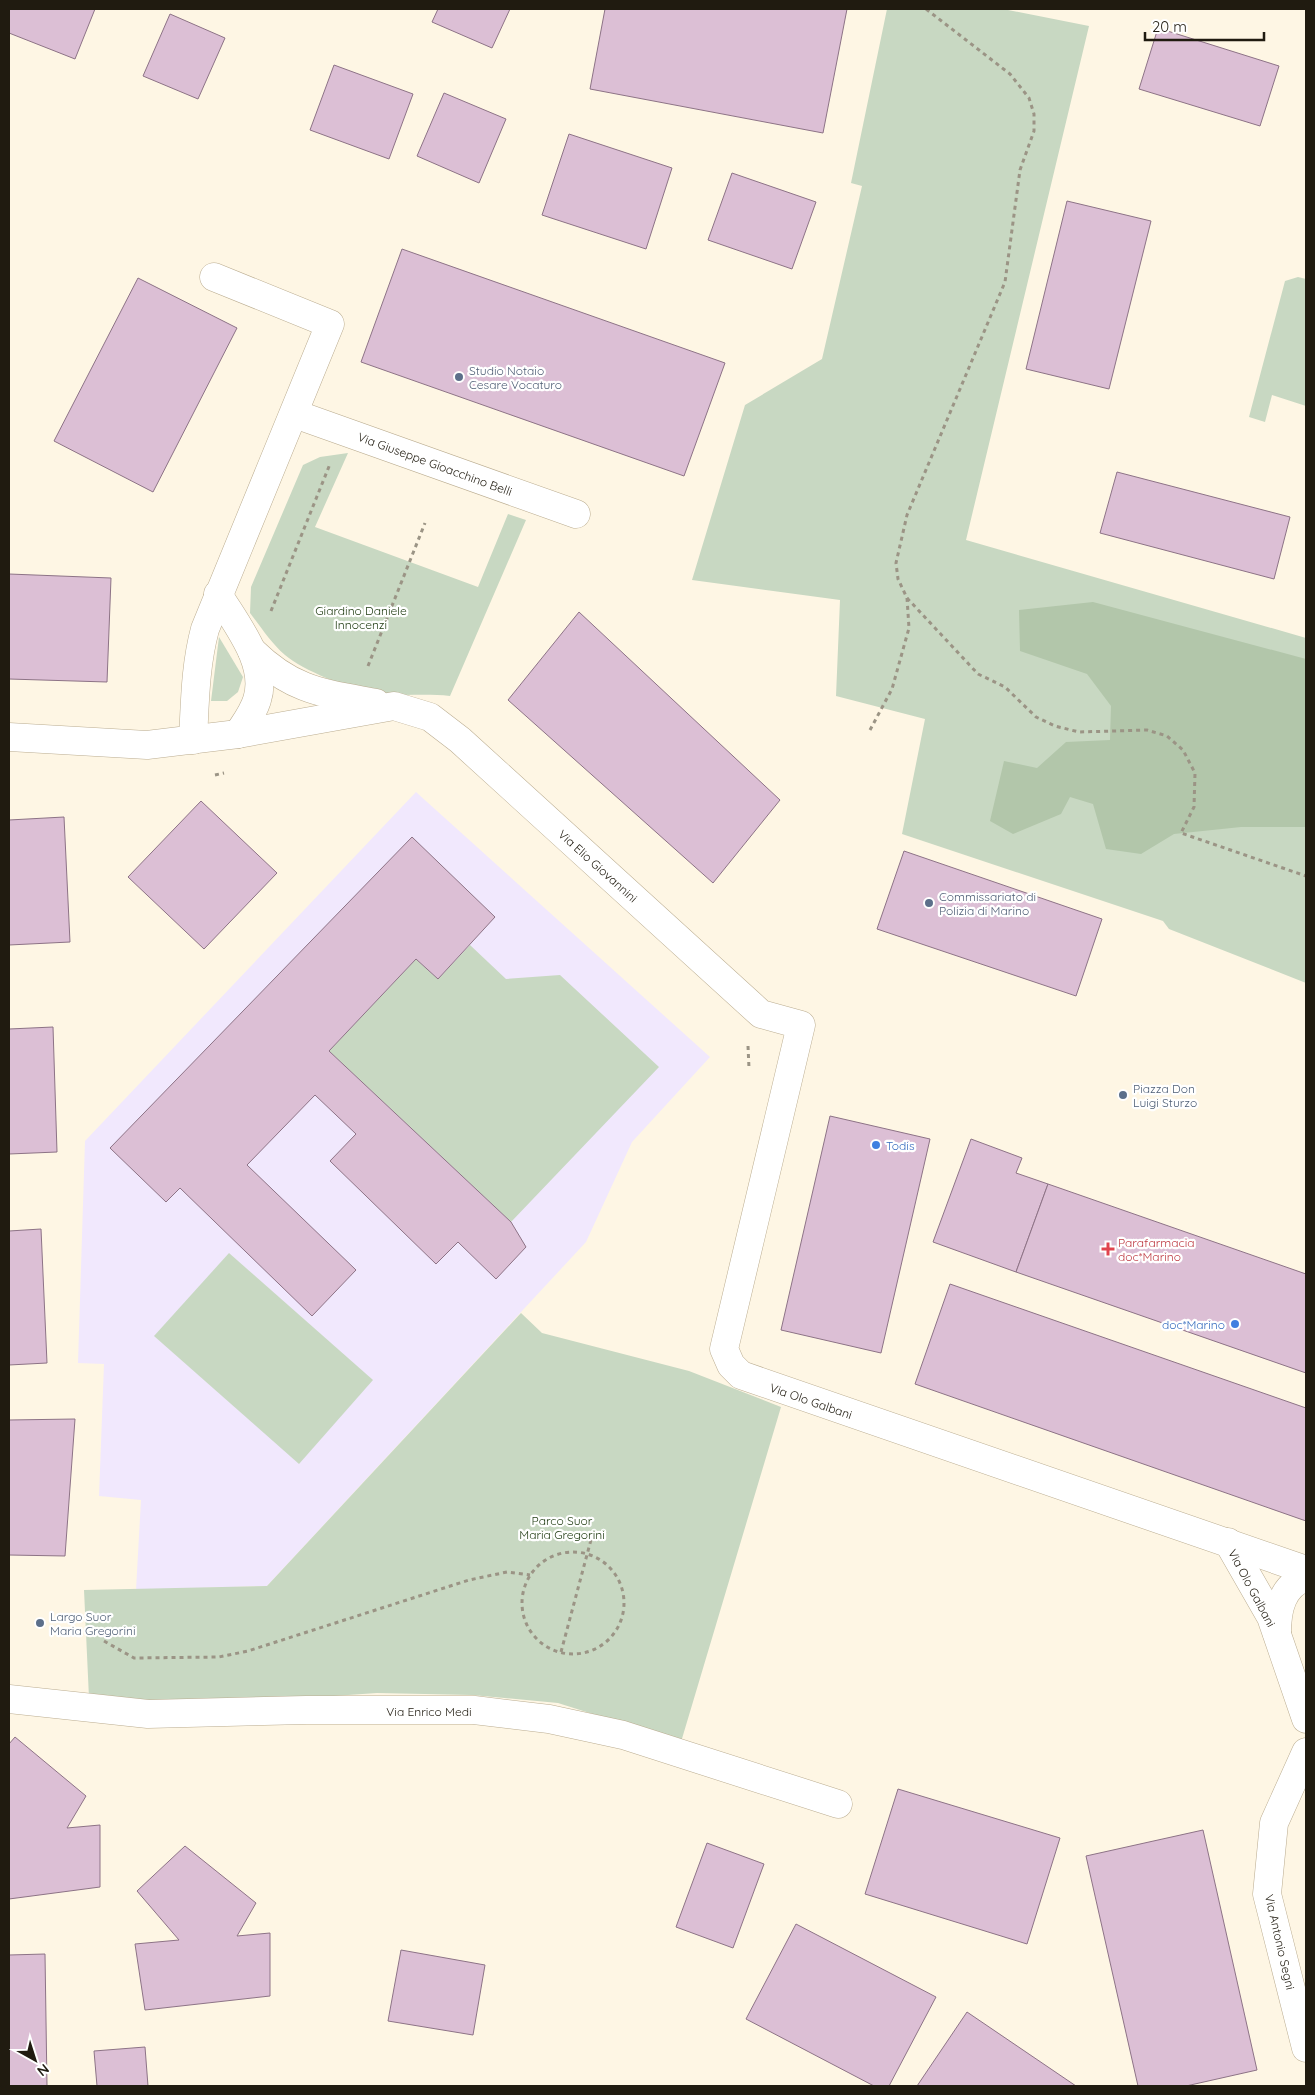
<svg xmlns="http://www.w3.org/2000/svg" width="1315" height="2095" font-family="Quicksand,sans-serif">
	<rect width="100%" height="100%" fill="#fef6e4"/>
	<path fill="#f1e8fd" d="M416,792l294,265 -78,85 -46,100 -319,344 -131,4 5,-90 -42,-4 5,-132 -26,-1 7,-222z"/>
	<g fill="#c8d8c2">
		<path d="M887,9h116l86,17 -123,514 340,98v345l-137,-54 -6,-8 -261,-87 23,-115 -89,-23 4,-96 -148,-20 53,-175 77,-46 40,-173 -11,-3z"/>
		<path d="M1298,277l8,2v127l-34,-11 -7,27 -16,-5 36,-136z"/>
		<path d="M348,453l-33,74 163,60 30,-73 18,6 -76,176c-26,-3 -51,1 -77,-3 -23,-4 -71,-23 -88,-38 -14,-12 -24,-28 -35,-42l1,-26 52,-122 17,-8z"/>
		<path d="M219,637l24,40 -5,15 -11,9h-16z"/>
		<path d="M470,945l36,34 54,-4 99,92 -148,155 -182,-171 87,-92 22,20z"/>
		<path d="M229,1253l144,127 -74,84 -145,-128z"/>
		<path d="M521,1313l21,20 147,38 92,36 -100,335 -123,-39 -86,-8 -95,-2 -231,16 -57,-11 -5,-108 183,-4z"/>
	</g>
	<path fill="#b2c6aa" d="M1093,602l213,57v168h-65l-67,7 -33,20 -35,-5 -13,-45 -23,-7 -9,17 -48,20 -23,-13 14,-60 33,7 29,-26 44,-2 1,-34 -24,-32 -67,-23 -1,-41z"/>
	<g fill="#dcbfd5" stroke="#8d7386">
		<path d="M9,9h86l-20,50 -66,-26z"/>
		<path d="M438,9h72l-18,39 -60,-26z"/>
		<path d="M605,9h242l-24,124 -233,-44z"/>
		<path d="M170,14l55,24 -27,61 -55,-23z"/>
		<path d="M1158,28l121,38 -19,60 -121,-37z"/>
		<path d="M334,65l79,29 -24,65 -79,-29z"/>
		<path d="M444,93l62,26 -27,64 -62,-27z"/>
		<path d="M569,134l103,34 -26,81 -104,-34z"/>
		<path d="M732,173l84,29 -24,67 -84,-29z"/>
		<path d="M1067,201l84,20 -42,168 -83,-20z"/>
		<path d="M402,249l323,114 -41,113 -323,-114z"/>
		<path d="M138,278l99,50 -84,164 -99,-51z"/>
		<path d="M1117,472l173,45 -16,62 -174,-46z"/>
		<path d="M9,574l102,4 -4,104 -98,-3z"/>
		<path d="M579,612l201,188 -67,83 -205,-183z"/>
		<path d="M201,801l76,72 -73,76 -76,-72z"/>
		<path d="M64,817l6,125 -61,3v-125z"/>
		<path d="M412,837l83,80 -57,62 -22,-20 -87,92 182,171 15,25 -30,32 -38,-37 -22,22 -106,-103 26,-27 -41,-39 -68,70 109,105 -44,46 -132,-128 -14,14 -56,-54z"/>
		<path d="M904,851l198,68 -26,77 -199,-67z"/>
		<path d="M53,1027l4,125 -48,2v-125z"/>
		<path d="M830,1116l100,23 -49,214 -100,-23z"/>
		<path d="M971,1139l51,19 -6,15 32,11 -32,88 -83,-30z"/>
		<path d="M1048,1184l258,90v99l-290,-101z"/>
		<path d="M41,1229l6,134 -38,2v-134z"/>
		<path d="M950,1284l356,124v113l-391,-137z"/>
		<path d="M75,1419l-10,137 -56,-1v-135z"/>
		<path d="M15,1737l71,59 -19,32 33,-3v62l-91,12v-155z"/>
		<path d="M898,1789l162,49 -33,106 -162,-50z"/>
		<path d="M1203,1830l54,240 -71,16h-48l-52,-230z"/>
		<path d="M707,1843l57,21 -31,84 -57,-21z"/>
		<path d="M185,1846l71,57 -19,33 33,-3v63l-125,14 -10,-66 44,-4 -42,-49z"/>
		<path d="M796,1924l140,73 -47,89h-15l-128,-67z"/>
		<path d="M401,1950l84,15 -12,70 -85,-14z"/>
		<path d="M45,1954l2,132h-38v-131z"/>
		<path d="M967,2012l109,74h-159z"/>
		<path d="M145,2047l3,39h-51l-3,-35z"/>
	</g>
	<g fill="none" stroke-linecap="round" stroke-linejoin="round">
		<g stroke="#bbad91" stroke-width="29">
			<g id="minor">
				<path d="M295,414l281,100"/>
				<path d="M218,594c17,29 51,69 39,106 -4,13 -12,23 -19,34"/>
				<path d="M252,651c41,40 70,42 124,52"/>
				<path d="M9,737l138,8 91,-11 156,-28 36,11 30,23 301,274 40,11 -77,324 7,16 10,10 565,195"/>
				<path d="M193,740c2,-37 2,-74 12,-111l125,-305 -116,-47"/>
				<path d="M1228,1542l43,75 35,102"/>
				<path d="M1277,1633c0,-24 5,-47 29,-56"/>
				<path d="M9,1699l139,15 158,-4h168l75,9 74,16 215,69"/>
				<path d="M1306,1752l-32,71 -7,71 39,154"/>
			</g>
		</g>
		<g stroke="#9b9485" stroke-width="3" stroke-dasharray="4 4" stroke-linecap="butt">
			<path d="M907,598l71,76 27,13 31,30 19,9 24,6 68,-2 20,6 16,14 12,23 -1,34 -13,26 125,43"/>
			<path d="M271,611l59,-147"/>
			<path d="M368,666l57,-143"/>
			<path d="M870,730l22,-41 17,-61 -2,-30 -9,-19 -2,-16 11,-48 98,-233 15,-112 14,-39v-17l-5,-16 -19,-24 -84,-65"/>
			<path d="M215,775l9,-2"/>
			<path d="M748,1046l1,22"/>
			<circle cx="573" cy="1603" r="51"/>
			<path d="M104,1641l30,17 85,-1 29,-6 221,-71 38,-8 23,3"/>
			<path d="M561,1652l31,-116"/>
		</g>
		<use href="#minor" stroke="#fff" stroke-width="28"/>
	</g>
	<g fill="#5c6f8a" stroke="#fff" stroke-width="2">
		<circle cx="459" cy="377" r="5"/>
		<circle cx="929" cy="903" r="5"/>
		<circle cx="1123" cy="1095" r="5"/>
		<circle cx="40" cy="1623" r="5"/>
	</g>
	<g fill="#3f7fe0" stroke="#fff" stroke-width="2">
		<circle cx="876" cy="1145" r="5"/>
		<circle cx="1235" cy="1324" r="5"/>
	</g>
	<path fill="#e0444e" stroke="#fff" stroke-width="2" d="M1105.5 1241.5h5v5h5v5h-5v5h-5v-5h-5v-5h5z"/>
	<g text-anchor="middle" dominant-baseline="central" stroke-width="4.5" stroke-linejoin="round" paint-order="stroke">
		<g font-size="12" fill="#4e5e75" stroke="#fff" text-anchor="start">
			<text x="469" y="370">Studio Notaio<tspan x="469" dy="14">Cesare Vocaturo</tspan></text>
			<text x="939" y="896">Commissariato di<tspan x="939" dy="14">Polizia di Marino</tspan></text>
			<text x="1133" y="1088">Piazza Don<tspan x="1133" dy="14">Luigi Sturzo</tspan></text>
			<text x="50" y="1616">Largo Suor<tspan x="50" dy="14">Maria Gregorini</tspan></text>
		</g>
		<g font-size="12" fill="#201b10" stroke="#fff">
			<text transform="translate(435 464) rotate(20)">Via Giuseppe Gioacchino Belli</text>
			<text transform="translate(598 866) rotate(42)">Via Elio Giovannini</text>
			<text transform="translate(811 1401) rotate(19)">Via Olo Galbani</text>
			<text transform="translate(1252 1588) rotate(62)">Via Olo Galbani</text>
			<text x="429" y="1711">Via Enrico Medi</text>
			<text transform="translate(1280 1942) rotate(77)">Via Antonio Segni</text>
		</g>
		<g font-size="12" fill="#1c380e" stroke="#fff">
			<text x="361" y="610">Giardino Daniele<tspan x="361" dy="14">Innocenzi</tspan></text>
			<text x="562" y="1520">Parco Suor<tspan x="562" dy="14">Maria Gregorini</tspan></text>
		</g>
		<g font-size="12" fill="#366cbe" stroke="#fff" text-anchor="start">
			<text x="886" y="1145">Todis</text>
			<text x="1225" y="1324" text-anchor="end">doc*Marino</text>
		</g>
		<g font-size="12" fill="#be3a42" stroke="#fff" text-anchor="start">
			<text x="1118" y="1242">Parafarmacia<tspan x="1118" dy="14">doc*Marino</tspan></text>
		</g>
	</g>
	<rect width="1315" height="2095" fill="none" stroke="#201b10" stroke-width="20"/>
	<g transform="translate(35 2060) rotate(141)" stroke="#ffffff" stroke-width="4" paint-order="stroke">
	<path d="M0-4L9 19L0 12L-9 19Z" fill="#201b10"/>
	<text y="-8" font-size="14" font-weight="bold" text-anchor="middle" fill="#201b10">N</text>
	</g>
	<path d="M1145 32v8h119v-8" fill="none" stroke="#201b10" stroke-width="2.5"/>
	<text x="1152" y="32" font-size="15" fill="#201b10" stroke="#ffffff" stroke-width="4" paint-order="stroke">20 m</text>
</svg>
